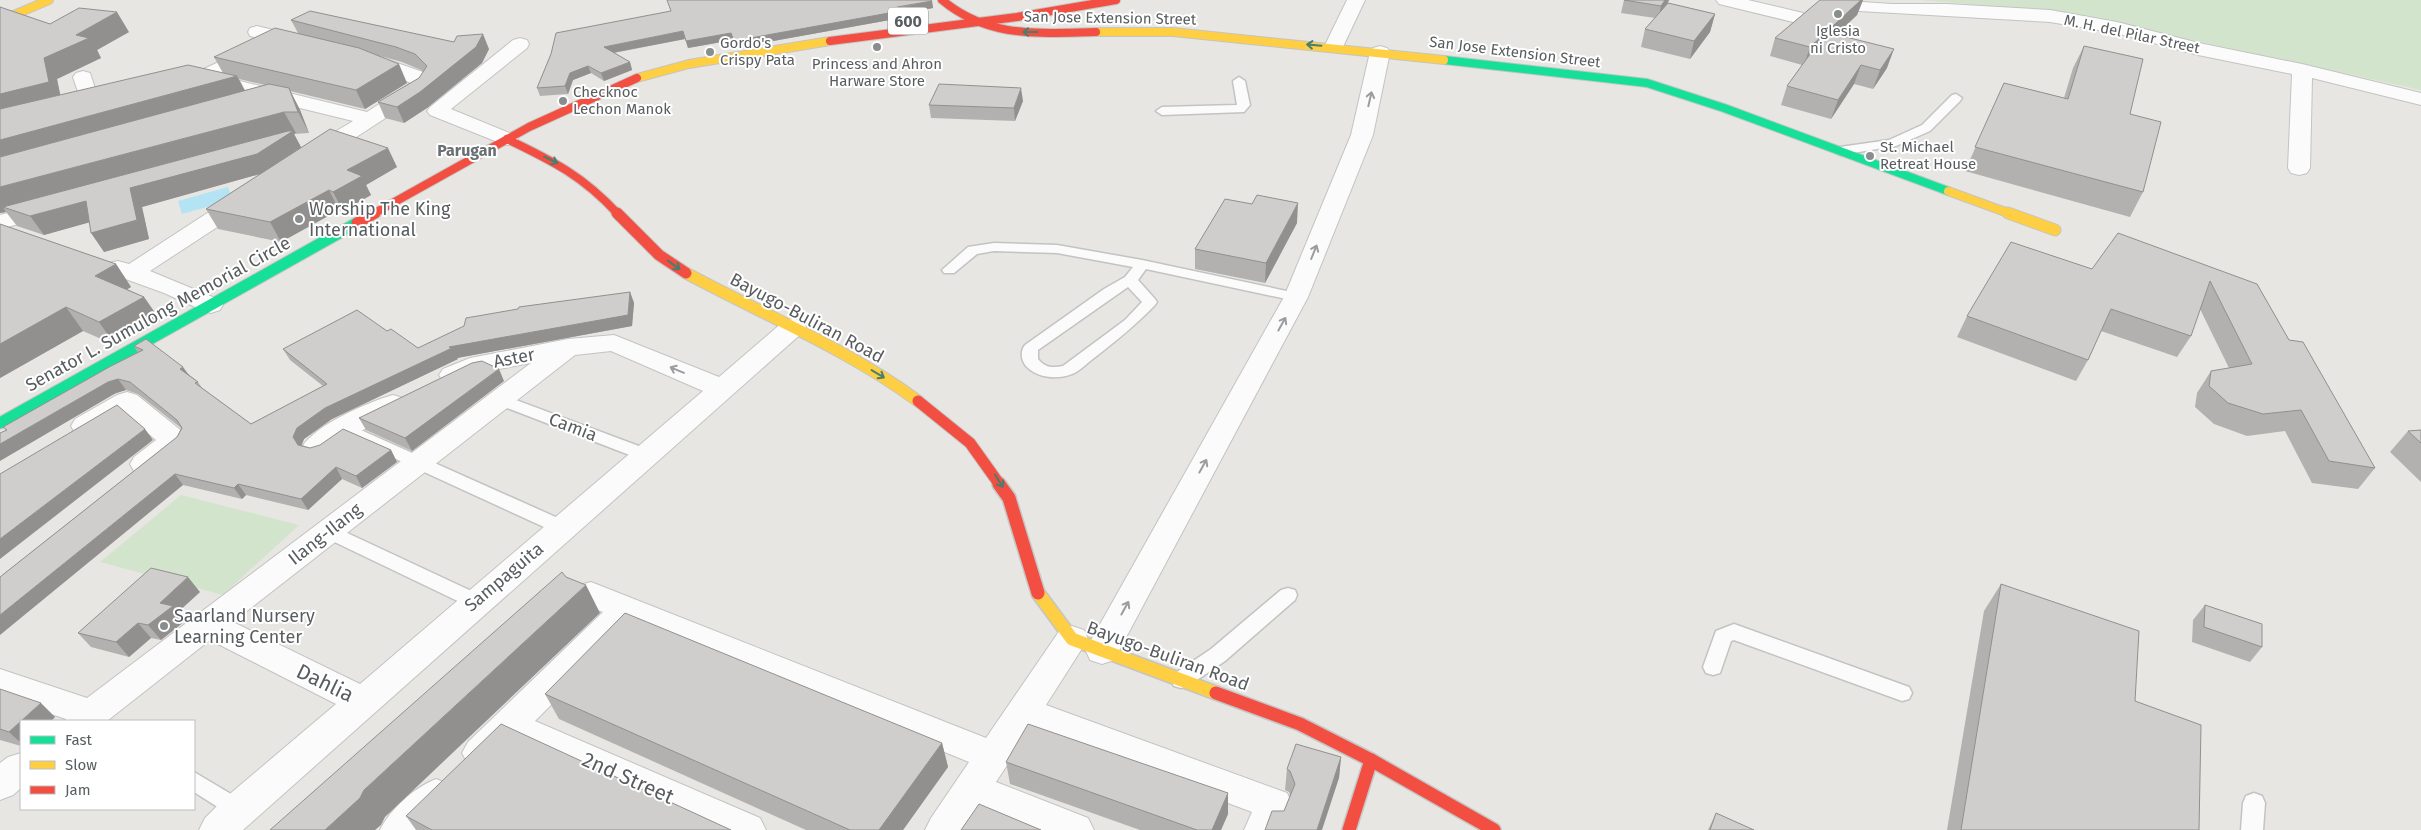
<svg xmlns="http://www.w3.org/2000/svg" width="2421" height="830" font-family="'Fira Sans',sans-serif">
	<rect width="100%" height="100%" fill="#e8e6e2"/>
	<g fill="#d3e4cd">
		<path d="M1920,0h501v90l-357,-78z"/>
		<path d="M181,495l118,30 -76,70 -123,-33z"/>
	</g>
	<path fill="#b4e3f4" d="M228,187l4,13 -50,14 -4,-13z"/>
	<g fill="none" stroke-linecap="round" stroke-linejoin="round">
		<g stroke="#c3c3c3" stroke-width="3">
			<g id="lane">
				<path d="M1239,77l6,4 5,24 -6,7 -82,3 -6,-4 6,-4 75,-2 -4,-24z"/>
				<path d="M1956,94l6,4 -2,3 -30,30 -34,15 -56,9 -6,-4 6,-4 49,-7 33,-15 30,-30z"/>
				<path d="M994,243l63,2 85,15 154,33 7,4 -7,4 -150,-32 -8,11 17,19 2,3 -2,3c-19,20 -39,36 -61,53 -7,5 -14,13 -22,16 -15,6 -35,4 -46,-8 -5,-6 -6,-15 -1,-21l79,-56 21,-12 8,-10 -76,-14 -63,-2 -17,3 -23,19h-10l-2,-3 26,-23zM1128,287l14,15 -17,18 -62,46c-10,2 -18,2 -25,-7v-9z"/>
				<path d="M500,394l152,57 2,4 -2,4 -6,2 -6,-2 -146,-56 -2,-4 2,-4z"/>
				<path d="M343,422l226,101 3,5 -3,5 -6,2 -6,-2 -220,-101 -2,-4 2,-4z"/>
				<path d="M328,524l154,72 2,5 -2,5 -7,2 -7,-2 -146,-70 -3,-5 3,-5z"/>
				<path d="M1288,588l7,2 2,5 -2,5 -70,61 -37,25 -7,2 -7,-2 -3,-6 3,-6 37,-25 70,-59z"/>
				<path d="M1734,624l175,63 3,6 -3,6 -7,2 -168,-61 -3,1 -11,32 -7,2 -7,-2 -3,-6 13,-36z"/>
				<path d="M194,772l52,31 3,7 -3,7 -8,3 -44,-28z"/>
				<path d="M2254,793l8,3 3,7 -2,27h-22l2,-27 3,-7z"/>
			</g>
		</g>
		<g stroke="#c3c3c3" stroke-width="2">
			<g id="street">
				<path d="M1347,0h18l-24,51h-14l-3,-4z"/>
				<path d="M1716,0h32l55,13 3,4 -3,4 -6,2 -78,-19z"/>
				<path d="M1833,0l59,4h55l103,6 67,12 82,21 103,21 119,29v12l-109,-27 -2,90 -3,5 -8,2 -8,-2 -3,-5 4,-94 -94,-19 -82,-22 -66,-11 -191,-11 -23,-7z"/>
				<path d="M257,26l49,12 2,4 -2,4 -7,2 -49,-12 -2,-4 2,-4z"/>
				<path d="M520,38l7,2 2,4 -2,4 -76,61 63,26 4,4 -4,4 -7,2 -7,-2 -70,-28 -3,-4 3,-4 83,-67z"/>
				<path d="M255,45l7,2 3,4 -3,4 -43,21 148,36 44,-29 -51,-20 -3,-4 3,-4 7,-2 7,2 49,17 9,10 -8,11 -103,67 -8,1 -8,-1 -3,-5 3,-5 48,-29 -151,-37 -22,5 -7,-2 -3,-4 3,-4 20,-5z"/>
				<path d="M1380,46l7,2 3,4 -17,83 -65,162 -194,363 -12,4 -12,-4 -4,-9 4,-9 194,-345 67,-162 19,-83 3,-4z"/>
				<path d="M83,71l7,2 10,30 -3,4 -7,2 -7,-2 -10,-30 3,-4z"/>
				<path d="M243,193l8,2 3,5 -3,5 -101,66 70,29 3,5 -3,5 -9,3 -9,-3 -38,-17 -55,-20 -3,-5 3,-5 9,-2 11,3 106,-69z"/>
				<path d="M48,202l8,2 3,5 -3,5 -56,15v-14z"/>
				<path d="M793,319l9,2 4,6 -4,6 -559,497h-44l6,-12 20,-20 111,-94 -126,-64 -103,81h-42l1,-2 -66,-22v-28l87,29 444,-335 -54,10 -25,11 -9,-3 -4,-6 4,-6 27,-11 98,-19 46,-4 105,42 65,-56zM611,351l92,40 -343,293 -127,-62 342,-267z"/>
				<path d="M127,392l10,3 47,38 4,7c-7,12 -28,31 -42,33 -4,1 -8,-1 -12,-2l-4,-7 4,-7 22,-17 -31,-26c-15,10 -31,24 -50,19l-4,-7 4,-7 42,-24z"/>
				<path d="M393,395l10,3 4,6 -4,6 -50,25 -27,19 -10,3 -10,-3 -4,-7c13,-22 66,-45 91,-52z"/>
				<path d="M591,582l395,156 74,-108 12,-4 12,4 4,9 -42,66 241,88 5,11 -10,26h-38l8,-18 -221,-83 -35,53 92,36 6,12h-61l-54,-22 -14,22h-40l6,-12 38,-56 -337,-138 -97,97 225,97 6,12h-58l-195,-87c-16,16 -21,29 -45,21l-6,-11 6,-11 135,-130 -23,-9 -5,-9 5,-9z"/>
				<path d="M21,753v35l-8,7 -13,5v-37l8,-6z"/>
				<path d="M436,779l13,5 5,11 -5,11 -25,24h-44c10,-21 35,-43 56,-51z"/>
			</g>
		</g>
		<g stroke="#c4c5c4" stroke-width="10">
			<path id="fast-far1" d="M1444,60l203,23 77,25 224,83"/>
		</g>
		<g stroke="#c4c5c4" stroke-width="13">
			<path id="fast" d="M0,423l357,-200"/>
		</g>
		<g stroke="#c4c5c4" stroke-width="10">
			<g id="slow-far2">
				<path d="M0,21l49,-21"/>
				<path d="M1096,32h77l271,28"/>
				<path d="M637,78l52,-14 141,-23"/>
				<path d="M1948,191l63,23"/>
			</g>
		</g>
		<g stroke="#c4c5c4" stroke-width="13">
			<g id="slow-far1">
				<path d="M2008,213l47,17"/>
				<path d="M686,273c78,42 160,75 232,128"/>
			</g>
		</g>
		<g stroke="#c4c5c4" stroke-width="16">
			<path id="slow" d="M1038,593l34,46 144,54"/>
		</g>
		<g stroke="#c4c5c4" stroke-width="10">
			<g id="jam-far2">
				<path d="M942,0c47,39 97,33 154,32"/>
				<path d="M830,41l187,-24 99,-17"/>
				<path d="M507,139c46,22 76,37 111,75"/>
				<path d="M373,214l156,-87 108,-49"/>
			</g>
		</g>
		<g stroke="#c4c5c4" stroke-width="13">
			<g id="jam-far1">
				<path d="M617,213l42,42 27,18"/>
				<path d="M357,223l18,-10"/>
				<path d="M918,401l52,42 30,42"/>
			</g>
		</g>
		<g stroke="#c4c5c4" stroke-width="16">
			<g id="jam">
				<path d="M999,484l10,14 29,95"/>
				<path d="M1216,693l84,31 71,36 123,70"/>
				<path d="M1349,830l22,-70"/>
			</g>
		</g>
		<use href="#lane" fill="#fcfbfb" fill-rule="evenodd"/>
		<use href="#street" fill="#fcfbfb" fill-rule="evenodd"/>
		<use href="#fast-far1" stroke="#16e098" stroke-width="8"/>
		<use href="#fast" stroke="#16e098" stroke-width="11"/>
		<use href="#slow-far2" stroke="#ffcf43" stroke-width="8"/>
		<use href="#slow-far1" stroke="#ffcf43" stroke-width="11"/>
		<use href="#slow" stroke="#ffcf43" stroke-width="13"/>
		<use href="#jam-far2" stroke="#f24e42" stroke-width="8"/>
		<use href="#jam-far1" stroke="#f24e42" stroke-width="11"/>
		<use href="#jam" stroke="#f24e42" stroke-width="13"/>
	</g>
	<g fill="#b3b1af" fill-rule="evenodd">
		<path d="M1624,0h45l-1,3 47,11 -5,18 -20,27 -49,-12 4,-18 10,-11 -34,-5z"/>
		<path d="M1820,0h43l-6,15 -21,20 51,33 -14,21 -19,-5 -23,35 -50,-14 6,-19 15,-21 -32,-9 5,-18z"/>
		<path d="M932,1l1,7 -33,6 1,4 -166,30 -2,-8 -45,8 -3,-9 -71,14 16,9 2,8 -28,11 -13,-8 -18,7 -5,14 -28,2 -3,-8 14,-34z"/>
		<path d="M0,7l50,17 79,8 -32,18 4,8 -44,21 3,16 163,-22 -9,-16 84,-24 -7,-13 163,22 35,7 -7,14 -55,45 -23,15 -19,-5 -7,-16 41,-24 4,-6 -2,-2 -19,-8 -22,-6 27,27 -42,26 -75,-18 10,19 9,23 -15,1 7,13 96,20 -31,18 5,10 -28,16 -4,-1 -58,32 -63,-13 -12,-20 54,-35 -118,33 7,32 -45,13 -15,-30 -45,13 -27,-9 -11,-14 -6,1zM239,79l26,6 -20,5z"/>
		<path d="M2084,46l46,68 13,78 -13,25 -165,-46 39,-88 60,15 9,-30z"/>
		<path d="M1023,101l-8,20 -84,-3 -2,-13z"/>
		<path d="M1297,223l-32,60 -70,-14v-20z"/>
		<path d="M0,224l116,40 15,23 -4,2 17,8 16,23 -45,25 -32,-14 -83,47z"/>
		<path d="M2092,269l165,15 32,56 86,128 -17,21 -46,-6 -27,-52 -38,5 -33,-12 -19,-17 2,-14 14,-22 18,-3 -29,-59 -9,27 -14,21 -76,-26 -13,29 -12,21 -119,-44 10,-21z"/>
		<path d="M630,292l4,11 -2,23 -175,32 1,1 -126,60 -28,20 -2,6 8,3 81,2 6,12 -35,26 -20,-9 -34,31 -62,-15 -4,4 -59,-14 -182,91 176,-139 4,-9 -43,-34 -12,-4 -120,40 -3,-3 135,-74 -4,-7 12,-7 52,43 4,6 49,36 72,-38 -33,-26 -7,-11 104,-18 31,17z"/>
		<path d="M504,381l-92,70 -46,-21 -7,-12z"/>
		<path d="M2421,430v52l-31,-30 18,-21z"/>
		<path d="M2001,584l198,246h-252l37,-219z"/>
		<path d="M200,592l-22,20 7,9 -24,19 -10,-2 -22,19 -38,-10 -13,-14z"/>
		<path d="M2205,605l57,42 -12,15 -58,-20 1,-22z"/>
		<path d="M0,689l55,28 -4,4h-30v25l-21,-6z"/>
		<path d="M545,694l397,49 6,24 -45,63h-97l-247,-111z"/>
		<path d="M1341,757l-2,21 -55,33 6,-15 -1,-4 -4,-2 2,-21z"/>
		<path d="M1006,762l222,31v21l-7,16h-81l-130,-46z"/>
		<path d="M1716,813l38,17h-46z"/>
		<path d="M406,816l325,14h-315z"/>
	</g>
	<g fill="#92908f">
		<path d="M1665,0h4l-11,19 3,-13z"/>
		<path d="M1861,0h2l-6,15 -53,50 6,-18z"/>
		<path d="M932,1l1,7 -33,6 1,4 -166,30 -1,-7z"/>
		<path d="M117,12l12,20 -32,18 4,8 -44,21 5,24 -62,16v-25l44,-36 32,-23z"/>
		<path d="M1715,14l-5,18 -20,27 4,-18z"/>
		<path d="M683,31l2,8 -79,15 -2,-7z"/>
		<path d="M731,33l2,7 -45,8 -2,-7z"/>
		<path d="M483,34l6,15 -7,14 -55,45 -23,15 -7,-16z"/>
		<path d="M1894,49l-7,19 -14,21 7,-19z"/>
		<path d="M630,62l2,8 -28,11 -3,-8z"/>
		<path d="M399,64l8,19 -42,26 -9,-19z"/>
		<path d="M1861,65l-7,19 -23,35 7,-19z"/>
		<path d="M588,66l3,7 -18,7 -5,14 -3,-8 5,-13z"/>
		<path d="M237,76l11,21 -248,69v-26z"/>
		<path d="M289,88l11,22 9,23 -11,-21z"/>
		<path d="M1021,88l2,13 -8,20 -1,-13z"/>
		<path d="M284,112l12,21 -2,1 8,15 -35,23 -125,35 7,32 -45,13 -13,-19 39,-45 -127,19 3,5 -6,1v-26z"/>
		<path d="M388,148l9,19 -31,18 5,10 -28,16 -10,-19 14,-22z"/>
		<path d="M329,190l10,20 -58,32 -11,-20z"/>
		<path d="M86,201l12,19 -54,15 -14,-19z"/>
		<path d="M1298,203l-1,20 -32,60 1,-20z"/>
		<path d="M116,264l15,23 -20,12 -16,-23z"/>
		<path d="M630,292l4,11 -2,23 -175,32 1,1 -126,60 -28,20 -4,9 -7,-11 4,-9 28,-20 124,-61z"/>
		<path d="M144,297l16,23 -45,25 -16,-23z"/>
		<path d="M66,307l17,24 -83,47v-34z"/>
		<path d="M183,367l8,11 -11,-9z"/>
		<path d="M499,369l5,12 -92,70 -7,-13z"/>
		<path d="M118,379l8,11 -10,3 -116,68v-17l108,-62z"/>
		<path d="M145,429l8,11 -153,119v-20z"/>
		<path d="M391,450l6,12 -35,26 -6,-12z"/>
		<path d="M336,467l6,12 -34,31 -7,-11z"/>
		<path d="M175,474l8,11 -183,150v-20z"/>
		<path d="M238,484l8,11 -4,4 -8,-11z"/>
		<path d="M188,577l12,15 -22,20 7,9 -24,19 -13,-15 12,-22z"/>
		<path d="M586,585l14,28 -215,204 -4,8 -6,5h-50l39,-40z"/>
		<path d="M138,623l13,15 -22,19 -13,-15z"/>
		<path d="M41,703l14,14 -4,4h-30v22l-12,-11z"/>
		<path d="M942,743l6,24 -45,63h-24z"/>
		<path d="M1341,757l-2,21 -17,52h-5z"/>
		<path d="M1228,793v21l-7,16h-9z"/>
	</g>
	<g fill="#d0cecc" stroke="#92908f">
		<path d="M667,0h264l1,1 -35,6 3,4 -166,30 -3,-8 -45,8 -3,-10 -79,16 26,15 -29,11 -13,-7 -18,7 -5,13 -28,2 14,-34 5,-21 115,-22z"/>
		<path d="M1624,0h41l-4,6z"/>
		<path d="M1820,0h41l-51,47 -35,-9z"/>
		<path d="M1668,3l47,11 -21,27 -49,-12z"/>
		<path d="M0,7l50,17 29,-16 38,4 -41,23 13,3 -45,20 5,24 -49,12z"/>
		<path d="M310,11l144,31 3,-6 26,-2 -7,13 -56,45 -23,15 -19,-5 41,-24 8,-12 -12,-12 -19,-7 -105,-27z"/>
		<path d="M275,28l84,20 40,16 -43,26 -142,-33z"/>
		<path d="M1826,32l68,17 -14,21 -19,-5 -23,35 -51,-14z"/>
		<path d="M2084,46l59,13 -13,55 31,8 -18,70 -168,-45 29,-64 64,16z"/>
		<path d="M188,65l49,11 -237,64v-31z"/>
		<path d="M269,84l20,4 9,24h-14l-284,75v-30z"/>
		<path d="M939,84l82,4 -7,20 -85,-3z"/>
		<path d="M330,129l58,19 -41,22 15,6 -29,16 -4,-2 -59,32 -64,-13z"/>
		<path d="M288,131h5l-36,23 -127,34 7,32 -46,13 -5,-32 -56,15 -27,-9z"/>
		<path d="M1257,195l41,8 -32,60 -71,-14 30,-50 27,5z"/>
		<path d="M0,224l116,40 -21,12 49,21 -45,25 -33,-15 -66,37z"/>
		<path d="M2118,233l139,51 32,56 14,2 72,126 -46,-7 -28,-51 -38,4 -35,-11 -19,-17 2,-15 41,-7 -42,-83 -19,55 -80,-27 -23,51 -121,-44 44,-74 81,27z"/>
		<path d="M630,292l-2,23 -179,32 3,1 -127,60 -28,20 -4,9 5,8 12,3 10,-3 23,-16 48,21 -35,26 -20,-9 -35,32 -63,-15 -4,4 -59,-14 -175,141v-38l177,-140 5,-9 -5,-8 -47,-38 -12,-3 -10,3 -108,62v-11l7,-3 -4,-3 108,-61 32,-16 -9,-4 12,-7 37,28 -3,2 18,13 -3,1 56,41 76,-40 -44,-35 74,-39 30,21 4,-2 27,19 46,-22 2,-8 52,-9 1,-2z"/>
		<path d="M482,361l17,8 -94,69 -46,-20 113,-55z"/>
		<path d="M117,405l28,24 -145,110v-65z"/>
		<path d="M2421,430v13l-13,-12z"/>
		<path d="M151,568l37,9 -28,26 13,3 -25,19 -10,-2 -22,19 -38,-9z"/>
		<path d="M562,572l4,5 20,8 -222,205 -4,8 -35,32h-55z"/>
		<path d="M2001,584l138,47 -4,70 66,24 -2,105h-238z"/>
		<path d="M2205,605l57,19v23l-58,-20z"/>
		<path d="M625,613l317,130 -63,87h-29l-305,-136z"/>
		<path d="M0,689l41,14 -32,29 -9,-3z"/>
		<path d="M501,724l230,106h-299l-26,-14z"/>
		<path d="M1028,724l200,69 -16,37h-15l-191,-68z"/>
		<path d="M1296,744l45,13 -24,73h-52l7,-19h12l11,-27 -5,-13 -3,-2z"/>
		<path d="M979,804l62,26h-80z"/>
		<path d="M1716,813l38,17h-44z"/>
	</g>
	<defs><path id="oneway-shaft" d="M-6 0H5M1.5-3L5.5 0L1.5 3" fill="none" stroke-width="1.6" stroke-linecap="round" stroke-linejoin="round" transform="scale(1.25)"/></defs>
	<g stroke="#487e6e">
		<use href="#oneway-shaft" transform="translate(1030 32) rotate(-180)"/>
		<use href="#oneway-shaft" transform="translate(1314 45) rotate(-175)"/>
		<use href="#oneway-shaft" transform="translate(551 160) rotate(26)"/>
		<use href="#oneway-shaft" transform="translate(674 265) rotate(36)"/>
		<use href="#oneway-shaft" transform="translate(878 374) rotate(31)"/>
		<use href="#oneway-shaft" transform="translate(999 481) rotate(58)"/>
	</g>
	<g stroke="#9a9c9e">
		<use href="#oneway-shaft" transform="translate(1370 99) rotate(-77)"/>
		<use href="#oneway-shaft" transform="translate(1314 252) rotate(-68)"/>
		<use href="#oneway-shaft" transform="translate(1282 324) rotate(-61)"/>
		<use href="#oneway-shaft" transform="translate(677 370) rotate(-157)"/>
		<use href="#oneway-shaft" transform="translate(1203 466) rotate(-61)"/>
		<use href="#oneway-shaft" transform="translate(1125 608) rotate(-61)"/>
	</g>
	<g fill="#8a8d8e" stroke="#fff" stroke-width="2">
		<circle cx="1838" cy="14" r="5"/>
		<circle cx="877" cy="47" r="5"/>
		<circle cx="710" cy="52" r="5"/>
		<circle cx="563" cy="101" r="5"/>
		<circle cx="1870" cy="156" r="5"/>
		<circle cx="299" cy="219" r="5"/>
		<circle cx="164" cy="626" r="5"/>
	</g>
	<g text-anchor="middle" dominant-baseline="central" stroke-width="4" stroke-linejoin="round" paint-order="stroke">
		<g font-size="15" fill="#585d60" stroke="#fff">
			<text transform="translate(1110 18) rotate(1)">San Jose Extension Street</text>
			<text transform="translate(2132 34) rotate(12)">M. H. del Pilar Street</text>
			<text transform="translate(1515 52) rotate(7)">San Jose Extension Street</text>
		</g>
		<g font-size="15" fill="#585d60" stroke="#fff" text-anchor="start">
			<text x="1838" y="31" text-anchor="middle">Iglesia<tspan x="1838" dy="17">ni Cristo</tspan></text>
			<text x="720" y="43">Gordo's<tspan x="720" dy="17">Crispy Pata</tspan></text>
			<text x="877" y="64" text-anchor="middle">Princess and Ahron<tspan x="877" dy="17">Harware Store</tspan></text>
			<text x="573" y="92">Checknoc<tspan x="573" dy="17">Lechon Manok</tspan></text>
			<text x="1880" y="147">St. Michael<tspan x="1880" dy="17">Retreat House</tspan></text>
		</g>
		<rect fill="#fff" stroke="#8a8e90" stroke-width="1" x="888" y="7.5" width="40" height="27" rx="4"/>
		<g font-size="16" font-weight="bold" fill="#585d60">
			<text x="908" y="21">600</text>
		</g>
		<g font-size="16" font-weight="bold" fill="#696f72" stroke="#fff">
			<text x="467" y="150">Parugan</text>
		</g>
		<g font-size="18" fill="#585d60" stroke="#fff" text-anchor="start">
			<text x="309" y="209">Worship The King<tspan x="309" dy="21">International</tspan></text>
			<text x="174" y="616">Saarland Nursery<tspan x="174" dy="21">Learning Center</tspan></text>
		</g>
		<g font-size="18" fill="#585d60" stroke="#fff">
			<text transform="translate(158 314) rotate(-29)">Senator L. Sumulong Memorial Circle</text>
			<text transform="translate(807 318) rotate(28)">Bayugo-Buliran Road</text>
			<text transform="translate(514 358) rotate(-11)">Aster</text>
			<text transform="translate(573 427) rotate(21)">Camia</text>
			<text transform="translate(325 534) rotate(-38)">Ilang-Ilang</text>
			<text transform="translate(504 577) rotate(-40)">Sampaguita</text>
			<text transform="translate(1168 656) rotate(20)">Bayugo-Buliran Road</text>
		</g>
		<g font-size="21" fill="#585d60" stroke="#fff">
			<text transform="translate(325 683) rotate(26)">Dahlia</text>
			<text transform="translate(628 778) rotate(24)">2nd Street</text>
		</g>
	</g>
	<rect x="20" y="720" width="175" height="90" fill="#ffffff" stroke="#bcbebf"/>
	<rect x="30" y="736" width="25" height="8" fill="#16e098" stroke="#bcbebf"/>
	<text x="65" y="745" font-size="15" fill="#585d60">Fast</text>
	<rect x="30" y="761" width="25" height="8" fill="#ffcf43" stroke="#bcbebf"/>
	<text x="65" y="770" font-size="15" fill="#585d60">Slow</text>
	<rect x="30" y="786" width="25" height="8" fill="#f24e42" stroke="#bcbebf"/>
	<text x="65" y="795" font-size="15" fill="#585d60">Jam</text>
</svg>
